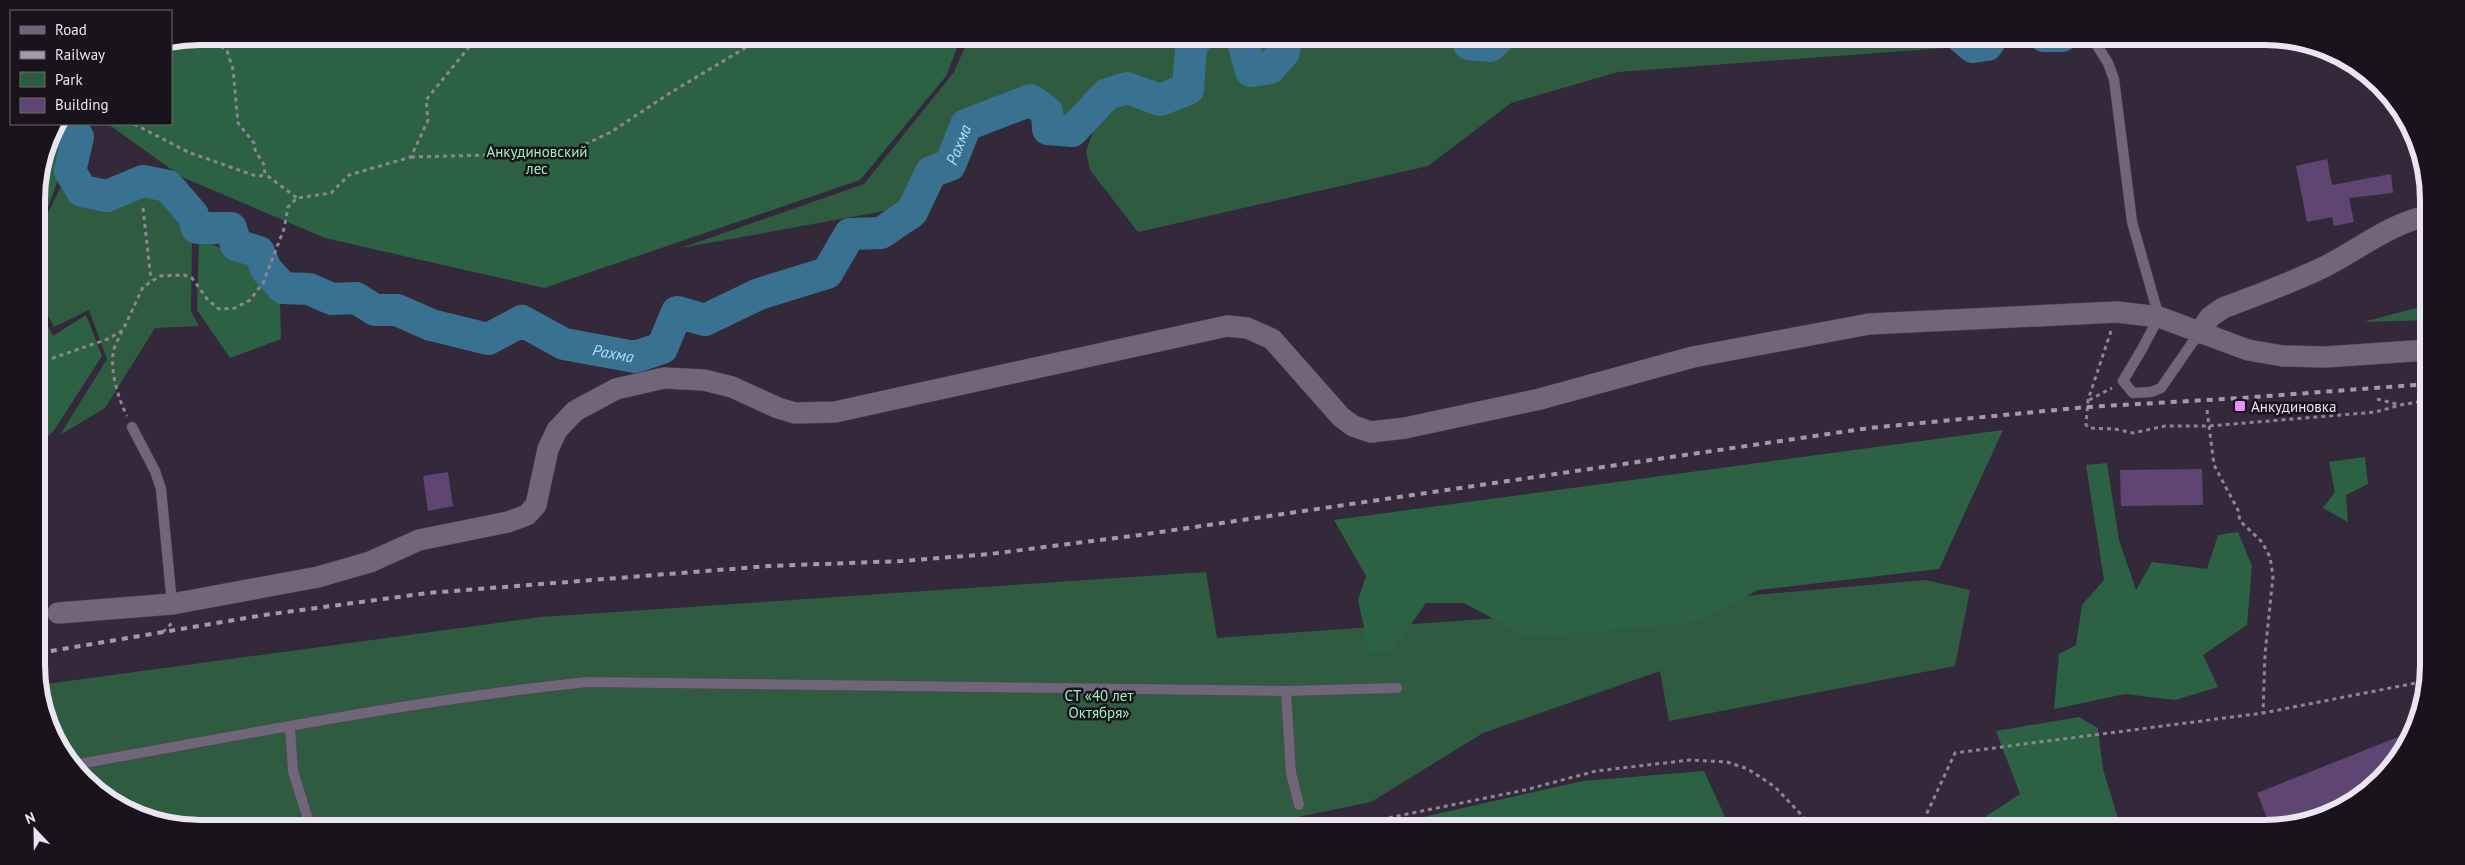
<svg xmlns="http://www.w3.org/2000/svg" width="2465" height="865" font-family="'PT Sans',sans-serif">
	<rect width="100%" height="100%" fill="#33293b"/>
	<g fill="#2f5c41">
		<path d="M1164,36h27l-10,18 -3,31 -19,7 -34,-11 -26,8 -28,32 -17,2 -3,-15 -18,-16 -73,29 -16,39 -19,9 -18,38 -226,41 183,-64 90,-112 11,-25 194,-8z"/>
		<path d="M1207,36h32l-5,5 13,37c33,-5 42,-7 48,-42h163l6,11 21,5 19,-6 4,-10h440l11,11 -341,25 -107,31 -83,63 -290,66 -48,-62 -4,-19 17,-46 25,-9 35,13 33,-15 4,-48z"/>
		<path d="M1263,36h15l-2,8 -13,11 -8,-9z"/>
		<path d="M65,178l9,16 28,9 44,-16 35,24 11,24 -1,76 8,15 -44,2 -50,80 -45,27 47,-76 -18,-49 -35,17 -17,-32v-79l8,3z"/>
		<path d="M1206,572l11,66 268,-19 440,-39 45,10 -15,76 -286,55 -9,-50 -177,62 -112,69 -131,27h-1040l-52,-9 -71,-47 -38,-76v-12l502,-68z"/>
	</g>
	<g fill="#2d6143">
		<path d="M200,36h839l-80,7 -13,33 -86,104 -316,108 -219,-50 -143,-61 -74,-53h63v-82z"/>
		<path d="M56,124h23l-34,91 -8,-3v-23l16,-61z"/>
		<path d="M199,238l56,26 25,35 1,40 -51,19 -33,-48z"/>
		<path d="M2428,305v15l-65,2z"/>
		<path d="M37,306l16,30 33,-21 16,41 -49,76 -15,11z"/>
		<path d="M2003,430l-64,139 -181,21 -63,32 -165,16 -66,-35h-38l-34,48 -22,3 -12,-54 8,-24 -32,-56z"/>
		<path d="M2365,457l3,27 -22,11 2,27 -25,-14 12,-16 -6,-30z"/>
		<path d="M2107,463l12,77 17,50 16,-28 55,7 11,-34 20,-3 14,34 -5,59 -44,30 15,32 -43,13 -50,-6 -71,15 5,-55 17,-9 6,-40 22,-25 -18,-115z"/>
		<path d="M2079,717l19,11 5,41 18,59h-153l52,-34 -24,-63z"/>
		<path d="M1704,771l23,50 21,7 -378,1 213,-48z"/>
	</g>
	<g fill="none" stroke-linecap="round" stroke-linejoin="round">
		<g stroke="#397290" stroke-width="32">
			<path d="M1251,36l-8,6 8,29 19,-3 14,-16 2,-16"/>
			<path d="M1466,36l3,8 21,2 11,-10"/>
			<path d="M1960,36l13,11 14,-2 6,-9"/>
			<path d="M2044,36h18"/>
			<path id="s1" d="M52,133l19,-7 7,11 -8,34 12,20 25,5 36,-15 25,5 25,29 4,13h34l5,17 23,7 7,17 17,19 26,1 23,10 24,-1 19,12h22l34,15 57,14 34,-18 42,23 71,13 27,-9 15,-36 28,8 54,-26 68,-21 23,-39 31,-1 31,-21 19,-40 19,-7 16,-40 65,-25 16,12 1,17 24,2 35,-37 20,-6 33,12 28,-11 3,-41 7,-12"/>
		</g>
	</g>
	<g fill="#5f4672">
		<path d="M2327,159l5,26 59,-11 2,19 -44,5 5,24 -20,4 -2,-9 -25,5 -11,-56z"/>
		<path d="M2202,469l1,36 -82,1 -1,-36z"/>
		<path d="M448,472l5,34 -25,5 -5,-35z"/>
		<path d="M2413,731l-18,33 -31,31 -46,25 -47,8 -14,-35z"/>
	</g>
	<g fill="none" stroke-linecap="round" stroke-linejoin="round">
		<g stroke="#4d4554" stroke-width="11">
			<g id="lane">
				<path d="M2091,36l17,27 6,16 18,143 27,95 -17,32 -19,32 10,12 18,-1 10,-4 38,-55"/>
				<path d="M132,427l23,44 6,18 11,115"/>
				<path d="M1286,691l5,82 8,32"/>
				<path d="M290,727l3,44 18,58"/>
				<path d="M73,765c171,-30 342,-65 514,-83l699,9 111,-3"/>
				<path d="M1187,829l9,-2"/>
			</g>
		</g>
		<g stroke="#4d4554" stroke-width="22">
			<g id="street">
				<path d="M2199,333l11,-16 13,-9c34,-13 68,-25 101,-41 34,-17 65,-43 103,-51"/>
				<path d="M58,613l114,-9 146,-27 52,-15 49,-22 89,-18 19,-7 9,-10 12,-56 9,-19 18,-19 41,-22 48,-11 40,2 28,7 46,21 17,5 40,-1 392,-86 20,2 25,11 69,78 12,9 18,6 34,-4 135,-29 153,-42 176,-33 248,-12 42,5 89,33 35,6 42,1 103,-7"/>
			</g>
		</g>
		<g stroke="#8d8594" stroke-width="3" stroke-dasharray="4 4" stroke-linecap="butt">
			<path d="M208,36l19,15 6,18 5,54 16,20 1,7 9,15 1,9 32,24"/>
			<path d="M134,124l54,28 65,23 7,1 5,-2"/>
			<path d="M411,157l156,-4 44,-21 59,-39 95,-57"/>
			<path d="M143,208l8,72"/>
			<path d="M122,331c-2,5 -6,12 -8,18 -5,20 4,49 13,67"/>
			<path d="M2111,331l-23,69 -2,25 3,3 26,1 18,4 32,-7h44l167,-14 24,-7"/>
			<path d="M38,366l9,-6 61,-21 15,-9 20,-43 17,-11 24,-1 8,3 16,22 11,9 16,-1 15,-8 13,-17 21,-54 4,-22 9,-9 34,-5 18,-18 62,-18 17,-37 -2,-20 52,-64"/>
			<path d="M2377,399l23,6 18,-3 10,3"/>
			<path d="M2089,400l23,-12"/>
			<path d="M2207,410l7,55 24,45 2,11 22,21 8,15 3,19 -8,78 -2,59"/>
			<path d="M163,632l10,-10"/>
			<path d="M1920,828l35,-75 308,-40 163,-32"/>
			<path d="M1334,829l191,-39 71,-19 94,-11 37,2 21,7 27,18 39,41"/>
		</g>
		<use href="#lane" stroke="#706579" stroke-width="10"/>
		<use href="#street" stroke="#706579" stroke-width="21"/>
		<path stroke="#a29aa8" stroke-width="4" stroke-dasharray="6 6" stroke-linecap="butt" d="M39,653l225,-38 164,-22 341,-27 133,-5 88,-7 150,-19 729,-107 218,-21 154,-9 187,-14"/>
	</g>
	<rect fill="#ea8dfd" stroke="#19141c" stroke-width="2" x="2234" y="400" width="12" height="12" rx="2.5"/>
	<g text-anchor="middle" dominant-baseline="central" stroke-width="5" stroke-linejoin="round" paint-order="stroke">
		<g font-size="15" fill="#9ff0bd" stroke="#19141c">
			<text x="537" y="151">Анкудиновский<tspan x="537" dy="17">лес</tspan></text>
			<text x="1099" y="695">СТ «40 лет<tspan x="1099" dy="17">Октября»</tspan></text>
		</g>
		<g font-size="15" fill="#ebe5f1" stroke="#19141c" text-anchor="start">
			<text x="2251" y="406">Анкудиновка</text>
		</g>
		<g font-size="16" font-style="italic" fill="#adddfa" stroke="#19141c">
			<text stroke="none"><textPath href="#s1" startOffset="1155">Рахма</textPath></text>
			<text stroke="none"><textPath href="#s1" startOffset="705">Рахма</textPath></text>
		</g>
	</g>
	<path d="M0 0H2465V865H0ZM200 45H2265A155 155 0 0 1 2420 200V665A155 155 0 0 1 2265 820H200A155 155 0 0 1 45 665V200A155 155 0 0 1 200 45Z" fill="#19141c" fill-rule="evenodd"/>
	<path fill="none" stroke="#ebe5f1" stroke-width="6" d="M200 45H2265A155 155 0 0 1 2420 200V665A155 155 0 0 1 2265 820H200A155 155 0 0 1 45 665V200A155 155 0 0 1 200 45Z"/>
	<rect x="10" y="10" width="162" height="115" fill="#19141c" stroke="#6d6871"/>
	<rect x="20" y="26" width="25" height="8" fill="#706579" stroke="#6d6871"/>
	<text x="55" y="35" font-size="15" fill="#ebe5f1">Road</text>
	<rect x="20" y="51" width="25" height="8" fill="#a29aa8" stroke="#6d6871"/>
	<text x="55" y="60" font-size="15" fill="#ebe5f1">Railway</text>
	<rect x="20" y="72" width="25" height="15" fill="#2f5c41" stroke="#6d6871"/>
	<text x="55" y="85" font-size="15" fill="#ebe5f1">Park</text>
	<rect x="20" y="98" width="25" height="15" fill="#5f4672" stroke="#6d6871"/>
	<text x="55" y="110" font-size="15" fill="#ebe5f1">Building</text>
	<g transform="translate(35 830) rotate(338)" stroke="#19141c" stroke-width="4" paint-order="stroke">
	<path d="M0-4L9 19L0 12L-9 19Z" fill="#ebe5f1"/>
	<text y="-8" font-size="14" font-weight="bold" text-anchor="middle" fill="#ebe5f1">N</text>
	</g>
</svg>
